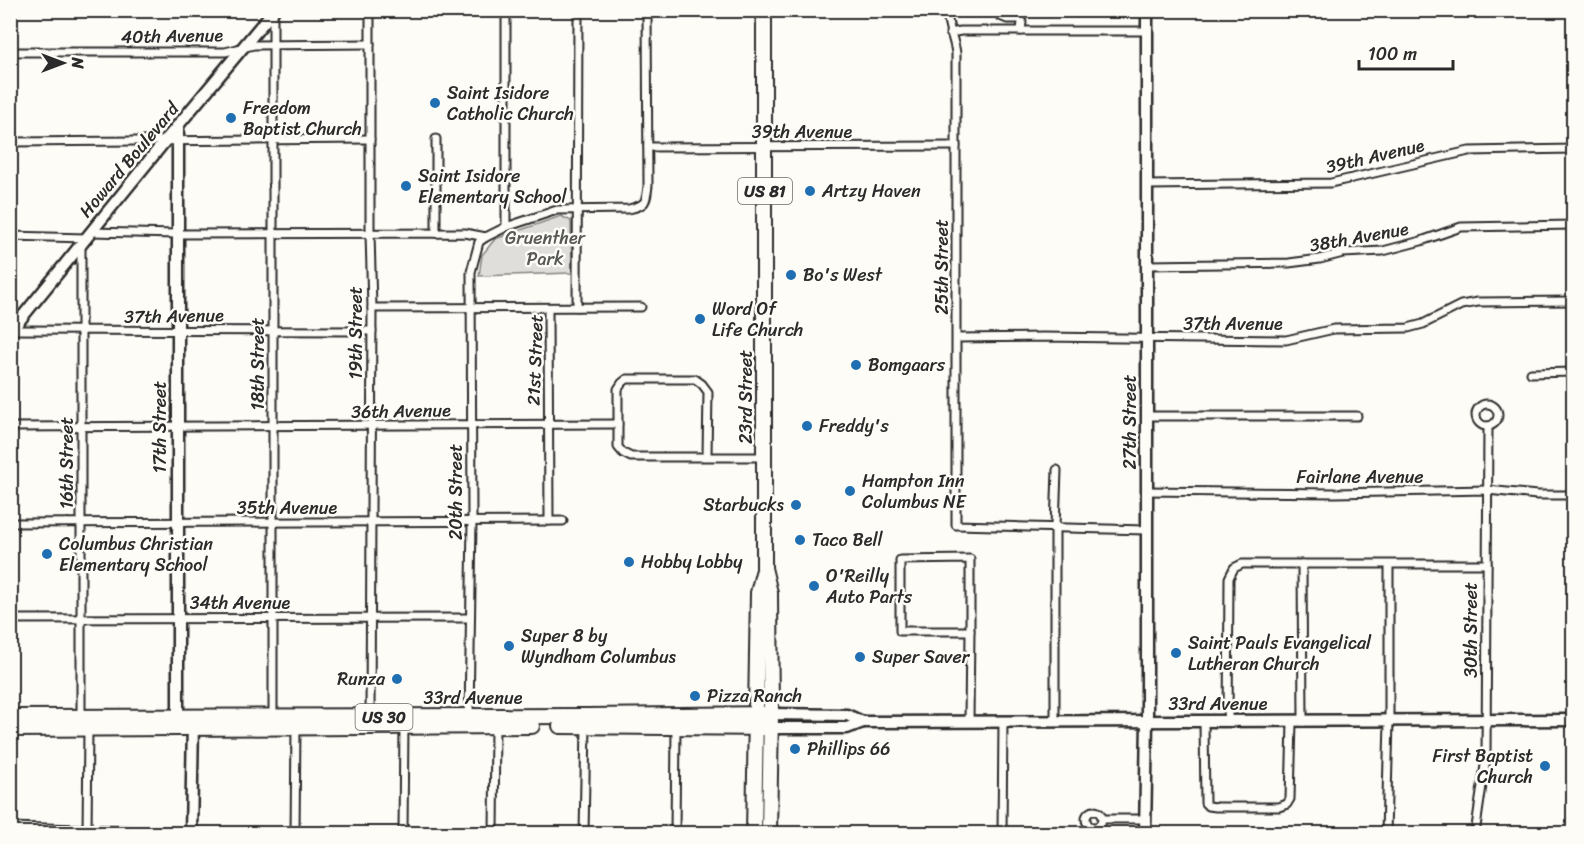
<svg xmlns="http://www.w3.org/2000/svg" width="1584" height="844" font-family="Sriracha,sans-serif">
	<rect width="100%" height="100%" fill="#fdfcf7"/>
	<filter id="ink" filterUnits="userSpaceOnUse"><feTurbulence type="fractalNoise" baseFrequency=".0167" numOctaves="2"/><feDisplacementMap in="SourceGraphic" scale="12" xChannelSelector="R" yChannelSelector="G"/><feConvolveMatrix kernelMatrix="1 2 1 2 8 2 1 2 1" color-interpolation-filters="sRGB"/></filter>
	<g filter="url(#ink)">
		<path fill="#dfdeda" stroke="#858482" stroke-width="1.5" d="M561,216l10,5 1,52 -93,3 3,-21 13,-16z"/>
		<g fill="none" stroke-linecap="round" stroke-linejoin="round">
			<g stroke="#2b2b2b" stroke-width="11">
				<g id="street">
					<path d="M370,10v223l2,75 -2,411"/>
					<path d="M506,10v217"/>
					<path d="M947,10c0,16 7,28 9,43v472l190,5"/>
					<path d="M998,10l2,6 7,3h14"/>
					<path d="M1017,10l5,12 -1,9"/>
					<path d="M1573,10l1,59"/>
					<path d="M273,12v705"/>
					<path d="M950,33l11,-2h186"/>
					<path d="M10,52h215l29,-7 116,-1"/>
					<path d="M436,139v94"/>
					<path d="M10,142l360,-3"/>
					<path d="M648,147l308,-1"/>
					<path d="M1147,185l184,-2 138,-32 105,-2"/>
					<path d="M91,232l86,2 288,-1 21,4 20,-10 51,-17 72,-1c17,-4 17,-6 19,-23l-1,-176"/>
					<path d="M10,236l76,2"/>
					<path d="M81,246v472"/>
					<path d="M1148,265l141,-2 31,-4 23,-6 40,-2 38,-10 40,-14 113,-2"/>
					<path d="M577,307l1,-297"/>
					<path d="M372,308l269,-1"/>
					<path d="M548,308l1,213"/>
					<path d="M11,330l361,1"/>
					<path d="M957,338l86,-1 243,3 48,-11 74,-1 15,-4 38,-19 17,-3 96,-1"/>
					<path d="M1531,373l43,-1"/>
					<circle cx="1487" cy="415" r="11"/>
					<path d="M1146,416h211"/>
					<path d="M10,427l608,-3"/>
					<path d="M707,456l1,-64 -6,-8 -7,-5h-68l-5,4 -4,6v58l5,6 8,4h133"/>
					<path d="M1146,491l189,2 152,-3 50,5h37"/>
					<path d="M10,523l553,-2"/>
					<path d="M970,559v72h-70v-71z"/>
					<path d="M1302,564l1,158"/>
					<path d="M10,619l460,-1"/>
					<path d="M469,716l3,-195 -1,-249 8,-30 7,-5"/>
					<path d="M969,721l1,-90"/>
					<path d="M1055,721v-194l2,-57"/>
					<path d="M1204,722l1,81 3,3 8,1h63l8,-3 3,-5 2,-77"/>
					<path d="M1228,722l1,-144 5,-10 8,-4h245"/>
					<circle cx="1094" cy="819" r="8"/>
					<path d="M1103,819h42"/>
					<path d="M10,827l246,7"/>
					<path d="M87,834l1,-106"/>
					<path d="M295,834l1,-107"/>
					<path d="M403,834l1,-109"/>
					<path d="M494,834l1,-108"/>
					<path d="M584,834l2,-109"/>
					<path d="M675,834l1,-106"/>
					<path d="M1002,834l1,-113"/>
					<path d="M1386,834l3,-113v-156"/>
					<path d="M1475,834l11,-76 2,-332"/>
				</g>
			</g>
			<g stroke="#2b2b2b" stroke-width="15">
				<g id="secondary">
					<path d="M10,332l155,-191 109,-131"/>
					<path d="M771,714l76,1 16,7"/>
					<path d="M178,725v-599"/>
					<path d="M771,728h76l16,-6 711,-2"/>
					<path d="M191,834l2,-111"/>
					<path d="M1145,834l2,-112v-712"/>
				</g>
			</g>
			<g stroke="#2b2b2b" stroke-width="18">
				<g id="highway">
					<path d="M764,10v558l6,25 1,121 -2,120"/>
					<path d="M10,717l577,-1 184,-2"/>
					<path d="M560,726l211,2"/>
					<path d="M10,729l522,-3"/>
					<path d="M754,834l4,-241 5,-20"/>
				</g>
			</g>
			<use href="#street" stroke="#fdfcf7" stroke-width="7"/>
			<use href="#secondary" stroke="#fdfcf7" stroke-width="10"/>
			<use href="#highway" stroke="#fdfcf7" stroke-width="14"/>
		</g>
	</g>
	<g fill="#1f6fb2" stroke="#fdfcf7" stroke-width="2">
		<circle cx="435" cy="103" r="6"/>
		<circle cx="231" cy="118" r="6"/>
		<circle cx="406" cy="186" r="6"/>
		<circle cx="810" cy="191" r="6"/>
		<circle cx="791" cy="275" r="6"/>
		<circle cx="700" cy="319" r="6"/>
		<circle cx="856" cy="365" r="6"/>
		<circle cx="807" cy="426" r="6"/>
		<circle cx="850" cy="491" r="6"/>
		<circle cx="796" cy="505" r="6"/>
		<circle cx="800" cy="540" r="6"/>
		<circle cx="47" cy="554" r="6"/>
		<circle cx="629" cy="562" r="6"/>
		<circle cx="814" cy="586" r="6"/>
		<circle cx="509" cy="646" r="6"/>
		<circle cx="1176" cy="653" r="6"/>
		<circle cx="860" cy="657" r="6"/>
		<circle cx="397" cy="679" r="6"/>
		<circle cx="695" cy="696" r="6"/>
		<circle cx="795" cy="749" r="6"/>
		<circle cx="1545" cy="766" r="6"/>
	</g>
	<g text-anchor="middle" dominant-baseline="central" stroke-width="5" stroke-linejoin="round" paint-order="stroke">
		<g fill="#fdfcf7" stroke="#6a6a68" stroke-width="1.5">
			<rect x="738" y="178" width="54" height="26" rx="4.5"/>
			<rect x="355.5" y="704" width="57" height="26" rx="4.5"/>
		</g>
		<g font-size="16" font-weight="bold" fill="#2b2b2b">
			<text x="765" y="191">US 81</text>
			<text x="384" y="717">US 30</text>
		</g>
		<g font-size="18" fill="#2b2b2b" stroke="#fdfcf7">
			<text transform="translate(172 36) rotate(-1)">40th Avenue</text>
			<text x="802" y="132">39th Avenue</text>
			<text transform="translate(1375 156) rotate(-13)">39th Avenue</text>
			<text transform="translate(129 160) rotate(-50)">Howard Boulevard</text>
			<text transform="translate(1359 237) rotate(-10)">38th Avenue</text>
			<text transform="translate(942 267) rotate(-90)">25th Street</text>
			<text transform="translate(174 316) rotate(-1)">37th Avenue</text>
			<text x="1233" y="324">37th Avenue</text>
			<text transform="translate(356 333) rotate(-90)">19th Street</text>
			<text transform="translate(535 360) rotate(-88)">21st Street</text>
			<text transform="translate(258 364) rotate(-90)">18th Street</text>
			<text transform="translate(746 397) rotate(-90)">23rd Street</text>
			<text transform="translate(401 411) rotate(-1)">36th Avenue</text>
			<text transform="translate(1130 422) rotate(-90)">27th Street</text>
			<text transform="translate(160 427) rotate(-90)">17th Street</text>
			<text transform="translate(67 463) rotate(-90)">16th Street</text>
			<text x="1360" y="477">Fairlane Avenue</text>
			<text transform="translate(456 492) rotate(-90)">20th Street</text>
			<text x="287" y="508">35th Avenue</text>
			<text x="240" y="603">34th Avenue</text>
			<text transform="translate(1471 630) rotate(-90)">30th Street</text>
			<text x="473" y="698">33rd Avenue</text>
			<text x="1218" y="704">33rd Avenue</text>
		</g>
		<g font-size="18" fill="#2b2b2b" stroke="#fdfcf7" text-anchor="start">
			<text x="447" y="93">Saint Isidore<tspan x="447" dy="21">Catholic Church</tspan></text>
			<text x="243" y="108">Freedom<tspan x="243" dy="21">Baptist Church</tspan></text>
			<text x="418" y="176">Saint Isidore<tspan x="418" dy="21">Elementary School</tspan></text>
			<text x="822" y="191">Artzy Haven</text>
			<text x="803" y="275">Bo's West</text>
			<text x="712" y="309">Word Of<tspan x="712" dy="21">Life Church</tspan></text>
			<text x="868" y="365">Bomgaars</text>
			<text x="819" y="426">Freddy's</text>
			<text x="862" y="481">Hampton Inn<tspan x="862" dy="21">Columbus NE</tspan></text>
			<text x="784" y="505" text-anchor="end">Starbucks</text>
			<text x="812" y="540">Taco Bell</text>
			<text x="59" y="544">Columbus Christian<tspan x="59" dy="21">Elementary School</tspan></text>
			<text x="641" y="562">Hobby Lobby</text>
			<text x="826" y="576">O'Reilly<tspan x="826" dy="21">Auto Parts</tspan></text>
			<text x="521" y="636">Super 8 by<tspan x="521" dy="21">Wyndham Columbus</tspan></text>
			<text x="1188" y="643">Saint Pauls Evangelical<tspan x="1188" dy="21">Lutheran Church</tspan></text>
			<text x="872" y="657">Super Saver</text>
			<text x="385" y="679" text-anchor="end">Runza</text>
			<text x="707" y="696">Pizza Ranch</text>
			<text x="807" y="749">Phillips 66</text>
			<text x="1533" y="756" text-anchor="end">First Baptist<tspan x="1533" dy="21">Church</tspan></text>
		</g>
		<g font-size="18" fill="#585857" stroke="#fdfcf7">
			<text x="545" y="238">Gruenther<tspan x="545" dy="21">Park</tspan></text>
		</g>
	</g>
	<rect width="1584" height="844" fill="none" stroke="#fdfcf7" stroke-width="36"/>
	<rect x="18" y="18" width="1548" height="808" fill="none" stroke="#2b2b2b" stroke-width="2" filter="url(#ink)"/>
	<g transform="translate(63 63) rotate(90)" stroke="#fdfcf7" stroke-width="4.5" paint-order="stroke">
	<path d="M0-4.5L10 22L0 15L-10 22Z" fill="#2b2b2b"/>
	<text y="-9" font-size="16" font-weight="bold" text-anchor="middle" fill="#2b2b2b">N</text>
	</g>
	<path d="M1359 60v9h94v-9" fill="none" stroke="#2b2b2b" stroke-width="3"/>
	<text x="1368" y="60" font-size="18" fill="#2b2b2b" stroke="#fdfcf7" stroke-width="4.5" paint-order="stroke">100 m</text>
</svg>
